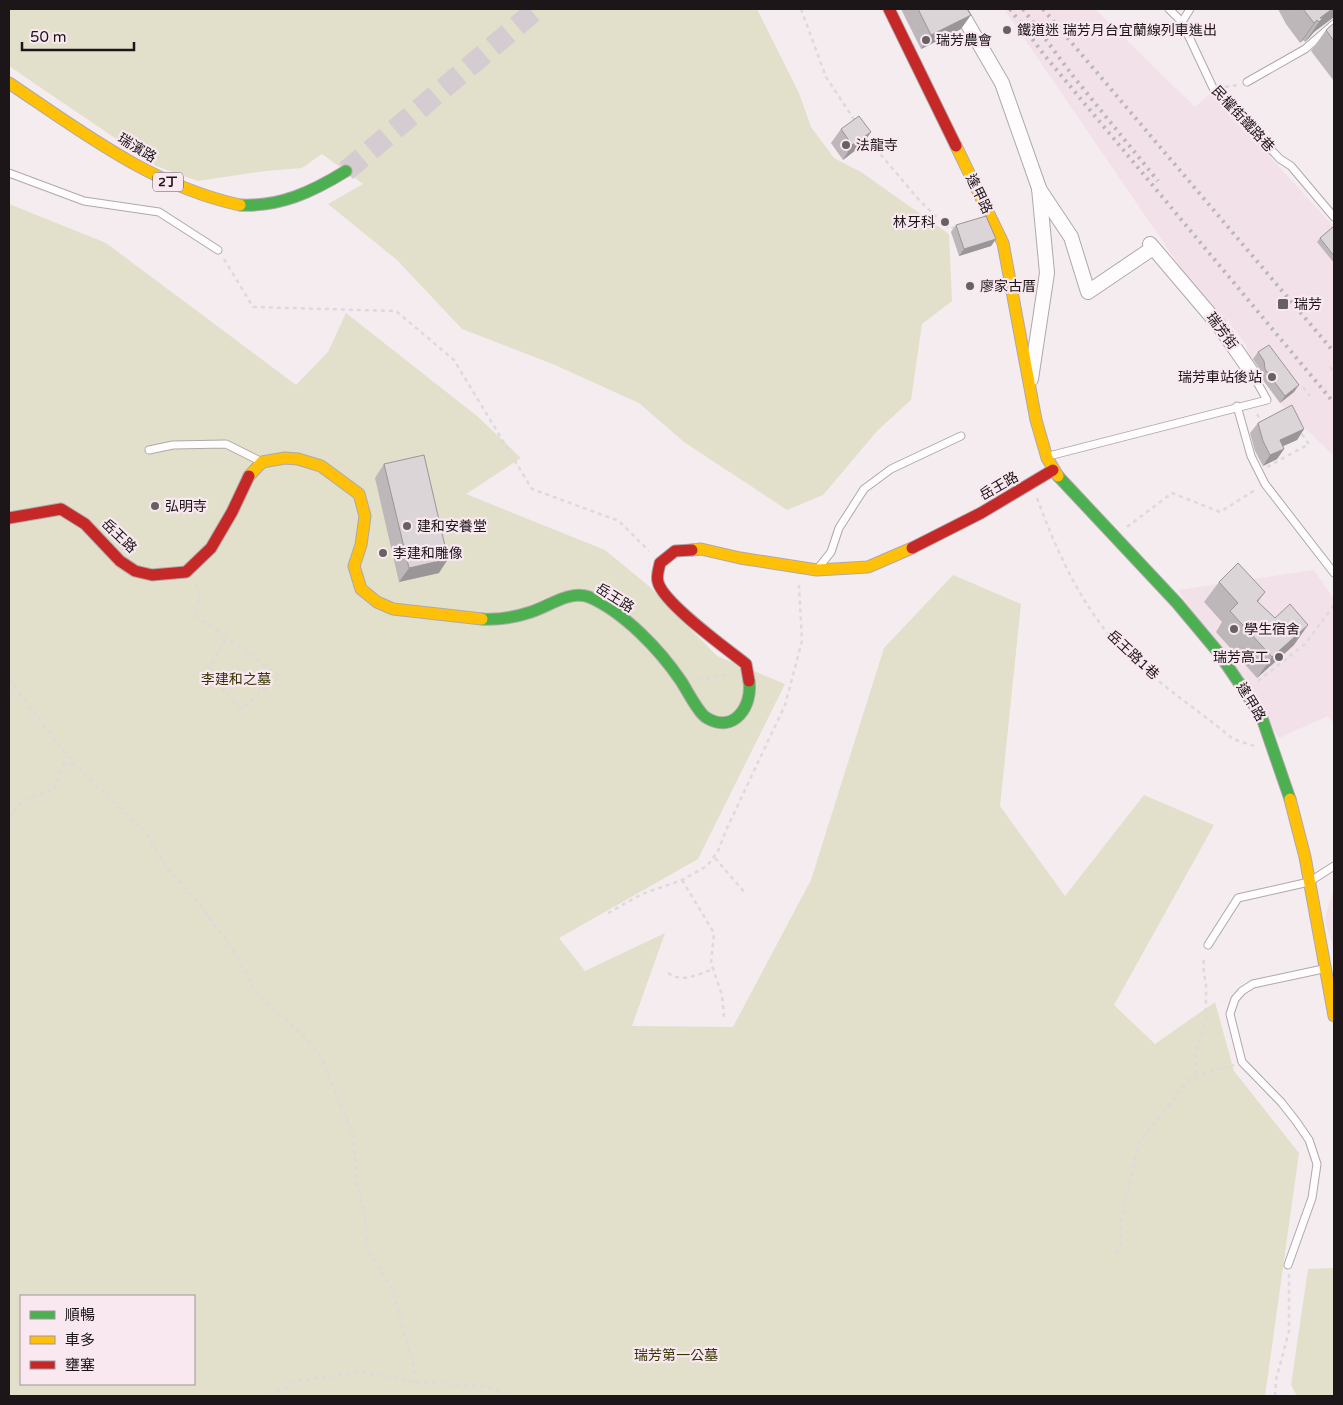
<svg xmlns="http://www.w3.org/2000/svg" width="1343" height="1405" font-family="'Varela Round','Noto Sans TC',sans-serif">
	<rect width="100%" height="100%" fill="#f5ecf0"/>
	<g fill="#f3e1ea">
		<path d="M1004,9h91l100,98 16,-15 123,135v229l-54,-53 -30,-41 -4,-17 -11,-15 -48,-53z"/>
		<path d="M1314,570l20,29v125l-6,-8 -49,22 -101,-148z"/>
		<path d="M1334,892v60l-9,-33 7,-26z"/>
	</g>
	<g fill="#e2dfcb" fill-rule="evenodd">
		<path d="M9,9h748l42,84 12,34 23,31 27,14 88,62 3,67 -30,23 -11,76 -33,30 -55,65 -36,15 -103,-68 -45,-39 -84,-38 -93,-36 -65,-69 -69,-56 35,-20 -41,-30 -20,14 -37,3 -67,10 -42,-15 -147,-100z"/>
		<path d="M9,204l97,39 190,142 32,-33 18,-39 131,103 44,42 -55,36 139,56 45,37 67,69 68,28 -87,175 -139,79 26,33 80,-38 -33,93 101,1 78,-147 73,-232 69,-73 68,29 -21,202 65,90 79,-101 70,30 -100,180 41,39 60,-42 19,69 65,82 -34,243h-1256zM21,1296h173v88h-173z"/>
		<path d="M1334,1268v128h-37l-6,-11 17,-116z"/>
	</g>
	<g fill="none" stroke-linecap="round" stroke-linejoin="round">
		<path stroke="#d4ccd0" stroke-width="21" stroke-dasharray="21 11" stroke-linecap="butt" d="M346,171l191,-162"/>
		<g stroke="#afa8ab" stroke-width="9">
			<g id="lane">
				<path d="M1169,9l13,13 32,68 66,69 11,7 43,51"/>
				<path d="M1182,22l8,-13"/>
				<path d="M1247,82l58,-33 29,-25"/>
				<path d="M9,173l75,28 75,11 59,38"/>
				<path d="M1237,406l14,50 14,28 69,89"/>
				<path d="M149,450l24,-5 53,-1 34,17"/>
				<path d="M1049,456l218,-56 -15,-27"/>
				<path d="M819,567l12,-15 8,-24 25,-39 27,-20 70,-33"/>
				<path d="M1208,945l30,-47 71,-16 25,-16"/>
				<path d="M1288,1265l24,-67 5,-34 -8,-24 -13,-19 -15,-19 -39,-40 -12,-48 5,-15 7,-8 11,-7 70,-15"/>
			</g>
		</g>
		<g stroke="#afa8ab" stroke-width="16">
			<g id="street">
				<path d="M959,9l43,74 37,105 8,85 -16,106"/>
				<path d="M1039,189l32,48 17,55 65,-44"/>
				<path d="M1150,244l68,80 34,49"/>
			</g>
		</g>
		<g stroke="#afa8ab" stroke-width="13">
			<g id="fast">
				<path d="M240,205c40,2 72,-13 106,-34"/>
				<path d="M1058,476l119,127 41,49 43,63 29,84"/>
				<path d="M482,619c16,1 34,-2 49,-7 19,-6 38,-22 58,-15 35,15 71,53 92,84 6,9 18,33 26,37 27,16 46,-12 42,-37"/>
			</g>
		</g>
		<g stroke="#afa8ab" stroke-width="13">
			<g id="slow">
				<path d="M9,83c73,49 143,103 231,122"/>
				<path d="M956,146l47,97 33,177 11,38 11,18"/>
				<path d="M249,476l13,-14 23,-4 13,1 23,7 38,28 6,22 -4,29 -7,21 7,23 16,13 16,7 89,10"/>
				<path d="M692,550l9,-1 39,9 77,12 51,-3 44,-19"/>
				<path d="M1290,799l15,58 29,159"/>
			</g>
		</g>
		<g stroke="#afa8ab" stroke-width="13">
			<g id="jam">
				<path d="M889,9l67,137"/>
				<path d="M9,518l52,-9 24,15 35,37 15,10 17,4 34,-3 25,-24 21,-36 17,-36"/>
				<path d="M912,548l69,-35 72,-43"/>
				<path d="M692,550l-17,1 -15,12c-1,6 -4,13 -2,19 5,21 69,67 88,82l3,17"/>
			</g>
		</g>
		<g stroke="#dcdadb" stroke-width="2.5" stroke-dasharray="4 4" stroke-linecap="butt">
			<path d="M801,9l25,68 29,44"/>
			<path d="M1225,87l12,-2"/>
			<path d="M865,136l55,65 29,28 6,-2"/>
			<path d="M224,259l29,48 143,4 58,49 78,129 87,32 30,30"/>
			<path d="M1330,367l4,5"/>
			<path d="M1303,387l7,9"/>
			<path d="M1257,414l5,9"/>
			<path d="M1267,467l42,-23 -10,-14"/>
			<path d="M1037,498c17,46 37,92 68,132 30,39 89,76 128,109l21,7"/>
			<path d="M1127,527l45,-34 48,19 35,-22"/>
			<path d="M196,585l4,6 -4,25 31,21 -22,39 12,7 24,26 39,-32 -53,-40"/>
			<path d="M9,680l52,68 34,37 49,45 24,40 27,28 38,52 25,46 44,38 18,21 33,80 4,48 8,31 2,34 24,39 22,76 3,19"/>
			<path d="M699,680l31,-6"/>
			<path d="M1258,681l47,-37 29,-39"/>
			<path d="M9,818l13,-16 33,-14 9,-25 12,3"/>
			<path d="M715,858l31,36"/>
			<path d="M682,880l32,53 -3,30 11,32 2,22"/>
			<path d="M608,913l34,-19 40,-14 25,-14 11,-15 9,-23 58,-123 17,-64 -3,-56"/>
			<path d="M668,973c14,10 29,2 45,-4"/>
			<path d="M1196,1074l-1,-19 11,-35v-34l-3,-21 2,-9"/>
			<path d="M1116,1253l5,-8v-23l18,-80 49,-61c11,-9 31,-11 46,-16"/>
			<path d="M270,1396l27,-15 64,-9 55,10 74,5 15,9"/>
			<path d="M1275,1396l1,-16 13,-49v-57"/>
		</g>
		<use href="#lane" stroke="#fefcfd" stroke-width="7"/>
		<use href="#street" stroke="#fefcfd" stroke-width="14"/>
		<use href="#fast" stroke="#4caf50" stroke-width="11"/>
		<use href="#slow" stroke="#ffc107" stroke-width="11"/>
		<use href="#jam" stroke="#c62828" stroke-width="11"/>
		<g stroke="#bab8b9" stroke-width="4" stroke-dasharray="2.5 5" stroke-linecap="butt">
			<path d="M1010,9l35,47 289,347"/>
			<path d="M1023,9l50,67 85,105"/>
			<path d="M1043,9l291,343"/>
		</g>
	</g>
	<g fill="#bdb7ba">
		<path d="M901,9h66l-6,20 -40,20z"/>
		<path d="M1278,9h56v8l-20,15 -5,6 -4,4 -2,-2 -3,3 -14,-19z"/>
		<path d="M1334,23v58l-23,-30 15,-21z"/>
		<path d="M841,129l30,3 -10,14 -18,14 -12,-17z"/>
		<path d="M956,225l40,14 -5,7 -32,10 -8,-24z"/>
		<path d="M1334,226v37l-17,-21 3,-4z"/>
		<path d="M1258,352l36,40 -14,11 -20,-27 -1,-8 -6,-9z"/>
		<path d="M1258,423l46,6 -7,11 -14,6 1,3 -7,10 -14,7 -8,-15 -5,-18z"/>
		<path d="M384,464l55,109 -40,9 -24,-104z"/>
		<path d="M1219,582l46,10 -7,10 17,16 19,27 -37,33 -41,-46 6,-10 -18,-20z"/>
	</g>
	<g fill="#9a9597">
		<path d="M1332,9h2v8l-20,15 -5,6 -4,4 14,-20 1,-4z"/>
		<path d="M971,15l-10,14 -40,20 10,-14z"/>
		<path d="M1317,20l-14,20 -3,3 14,-20z"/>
		<path d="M871,132l-10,14 -18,14 9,-15z"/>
		<path d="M996,239l-5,7 -32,10 5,-7z"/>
		<path d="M1299,385l-5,7 -14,11 5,-7z"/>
		<path d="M1304,429l-7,11 -25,11 8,-11z"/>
		<path d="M1284,449l-7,10 -14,7 7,-11z"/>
		<path d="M448,559l-9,14 -40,9 10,-14z"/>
		<path d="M1308,625l-14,20 -37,33 15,-21z"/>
	</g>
	<g fill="#dcd5d8" stroke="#9a9597">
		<path d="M918,9h49l4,6 -40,20z"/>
		<path d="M1303,9h29l-12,9h3l-4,4 -2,-2 -3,3z"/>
		<path d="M1334,23v18l-8,-11z"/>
		<path d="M859,116l12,16 -19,13 -11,-16z"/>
		<path d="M986,216l10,23 -32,10 -8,-24z"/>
		<path d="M1334,226v30l-14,-18z"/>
		<path d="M1269,345l30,40 -14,11 -20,-27 -1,-8 -6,-9z"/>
		<path d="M1292,405l12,24 -24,11 4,9 -14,6 -7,-14 -5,-18z"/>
		<path d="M424,455l24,104 -39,9 -25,-104z"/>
		<path d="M1238,563l27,29 -8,9 18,17 15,-14 18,21 -36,32 -42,-46 8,-8 -19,-21z"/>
	</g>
	<g fill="#686164" stroke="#f9e8f0" stroke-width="2">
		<circle cx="1007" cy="30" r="5"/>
		<circle cx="926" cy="40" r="5"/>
		<circle cx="846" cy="145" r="5"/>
		<circle cx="945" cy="222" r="5"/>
		<circle cx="970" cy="286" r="5"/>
		<rect x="1277" y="298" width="12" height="12" rx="2.5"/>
		<circle cx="1272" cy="377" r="5"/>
		<circle cx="155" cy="506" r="5"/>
		<circle cx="407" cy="526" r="5"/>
		<circle cx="383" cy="553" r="5"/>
		<circle cx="1234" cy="629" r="5"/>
		<circle cx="1279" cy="657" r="5"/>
	</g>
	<g text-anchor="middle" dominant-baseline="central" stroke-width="4.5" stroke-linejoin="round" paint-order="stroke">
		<rect fill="#f9e8f0" stroke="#5e555a" stroke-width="1" x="153" y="172.5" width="30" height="19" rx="4"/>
		<g font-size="12" font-weight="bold" fill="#1c1619">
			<text x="168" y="182">2丁</text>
		</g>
		<g font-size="14" fill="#1c1619" stroke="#f9e8f0" text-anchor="start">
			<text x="1017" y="30">鐵道迷 瑞芳月台宜蘭線列車進出</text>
			<text x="936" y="40">瑞芳農會</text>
			<text x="856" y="145">法龍寺</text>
			<text x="935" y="222" text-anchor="end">林牙科</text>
			<text x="980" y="286">廖家古厝</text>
			<text x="1294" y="304">瑞芳</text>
			<text x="1262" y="377" text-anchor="end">瑞芳車站後站</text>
			<text x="165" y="506">弘明寺</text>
			<text x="417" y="526">建和安養堂</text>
			<text x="393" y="553">李建和雕像</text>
			<text x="1244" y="629">學生宿舍</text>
			<text x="1269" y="657" text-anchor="end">瑞芳高工</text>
		</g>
		<g font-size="14" fill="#1c1619" stroke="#f9e8f0">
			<text transform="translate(1243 119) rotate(47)">民權街鐵路巷</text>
			<text transform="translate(137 148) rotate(31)">瑞濱路</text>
			<text transform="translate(979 194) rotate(64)">逢甲路</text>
			<text transform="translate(1222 331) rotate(53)">瑞芳街</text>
			<text transform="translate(999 486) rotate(-30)">岳王路</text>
			<text transform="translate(119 536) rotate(44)">岳王路</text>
			<text transform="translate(615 598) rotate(32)">岳王路</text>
			<text transform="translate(1133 655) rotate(43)">岳王路1巷</text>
			<text transform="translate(1251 702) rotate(59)">逢甲路</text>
		</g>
		<g font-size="14" fill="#343402" stroke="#f9e8f0">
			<text x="236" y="679">李建和之墓</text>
			<text x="676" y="1355">瑞芳第一公墓</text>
		</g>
	</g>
	<rect width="1343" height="1405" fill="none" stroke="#1c1619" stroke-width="20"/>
	<rect x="20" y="1295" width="175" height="90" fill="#f9e8f0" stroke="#a1949a"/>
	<rect x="30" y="1311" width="25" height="8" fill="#4caf50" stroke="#a1949a"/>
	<text x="65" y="1320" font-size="15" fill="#1c1619">順暢</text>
	<rect x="30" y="1336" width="25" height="8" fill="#ffc107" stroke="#a1949a"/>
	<text x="65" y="1345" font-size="15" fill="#1c1619">車多</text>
	<rect x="30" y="1361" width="25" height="8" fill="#c62828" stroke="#a1949a"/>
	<text x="65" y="1370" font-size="15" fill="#1c1619">壅塞</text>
	<path d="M22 42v8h112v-8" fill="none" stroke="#1c1619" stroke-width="2.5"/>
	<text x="30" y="42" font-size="15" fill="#1c1619" stroke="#f9e8f0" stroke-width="4" paint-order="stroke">50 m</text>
</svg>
